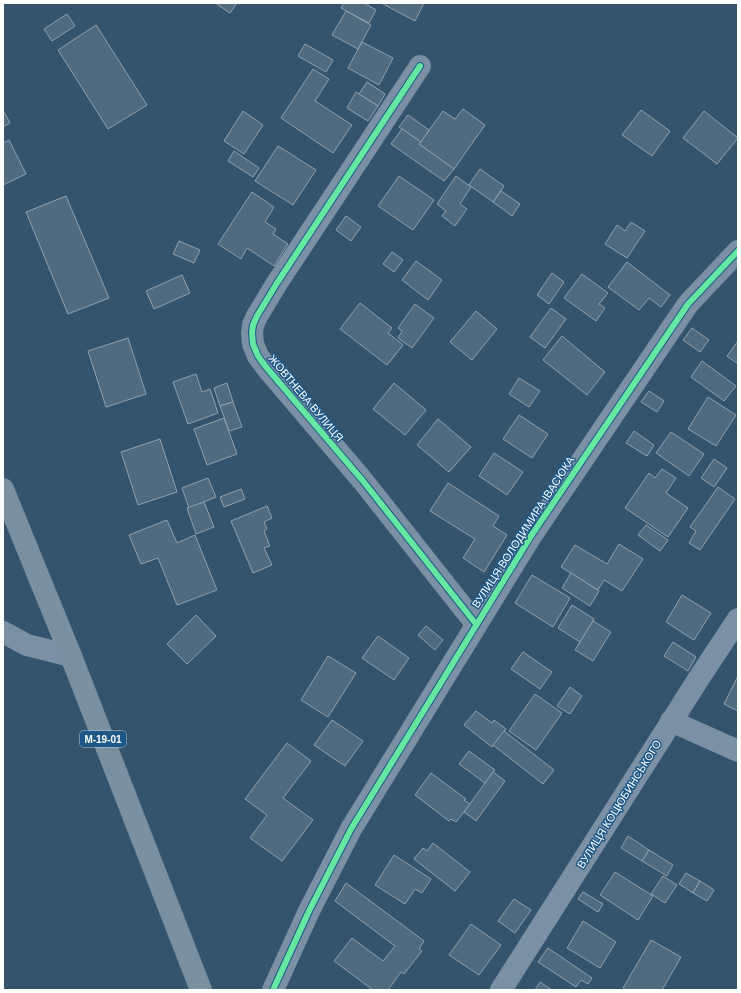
<svg xmlns="http://www.w3.org/2000/svg" width="741" height="993" font-family="Helvetica,sans-serif">
	<rect width="100%" height="100%" fill="#34546e"/>
	<g fill="#506b7f" stroke="#8ea2b2">
		<path d="M215,3h22l-7,10z"/>
		<path d="M344,3h20l12,7 -7,13 -28,-15z"/>
		<path d="M381,3h43l-9,18z"/>
		<path d="M346,11l25,14 -13,24 -26,-14z"/>
		<path d="M67,14l8,12 -23,15 -8,-12z"/>
		<path d="M96,25l51,80 -39,24 -50,-79z"/>
		<path d="M362,42l31,16 -14,27 -31,-17z"/>
		<path d="M305,44l28,16 -7,12 -28,-16z"/>
		<path d="M313,69l16,10 -14,22 37,24 -19,28 -52,-35z"/>
		<path d="M367,82l18,12 -7,12 -19,-12z"/>
		<path d="M356,92l22,14 -10,15 -21,-13z"/>
		<path d="M463,109l22,16 -31,44 -35,-25 24,-33 12,8z"/>
		<path d="M3,110l7,13 -7,4z"/>
		<path d="M641,110l29,21 -18,25 -30,-21z"/>
		<path d="M243,111l20,14 -19,29 -20,-13z"/>
		<path d="M704,111l34,27 -21,26 -34,-26z"/>
		<path d="M408,115l21,15 -8,12 -22,-15z"/>
		<path d="M402,129l19,13 -2,2 35,25 -10,12 -53,-37z"/>
		<path d="M9,140l17,34 -23,11v-42z"/>
		<path d="M278,146l38,24 -23,35 -38,-24z"/>
		<path d="M234,151l25,17 -6,9 -25,-16z"/>
		<path d="M480,169l24,17 -11,16 -24,-17z"/>
		<path d="M399,176l35,24 -21,30 -35,-24z"/>
		<path d="M456,176l15,11 -11,17 7,5 -12,17 -13,-10 4,-5 -9,-7z"/>
		<path d="M501,191l19,13 -8,12 -19,-14z"/>
		<path d="M252,192l22,15 -9,15 11,7 -3,5 15,10 -14,22 -27,-18 -6,11 -23,-15z"/>
		<path d="M66,196l43,102 -41,16 -42,-102z"/>
		<path d="M346,216l15,11 -10,14 -15,-11z"/>
		<path d="M631,222l14,9 -18,27 -22,-14 12,-19 8,6z"/>
		<path d="M179,241l21,9 -6,13 -21,-9z"/>
		<path d="M392,252l11,8 -9,12 -11,-8z"/>
		<path d="M416,261l26,19 -14,20 -26,-20z"/>
		<path d="M627,262l43,33 -9,12 -12,-9 -10,12 -31,-23z"/>
		<path d="M552,273l12,9 -15,22 -12,-9z"/>
		<path d="M582,274l26,19 -9,11 6,4 -9,13 -32,-23z"/>
		<path d="M182,275l8,18 -36,16 -8,-18z"/>
		<path d="M360,303l32,25 -4,5 15,12 -16,20 -47,-36z"/>
		<path d="M415,304l19,14 -22,30 -14,-10 4,-7 -4,-3z"/>
		<path d="M551,308l15,11 -21,29 -15,-11z"/>
		<path d="M476,311l21,18 -25,31 -22,-18z"/>
		<path d="M692,328l17,12 -9,12 -17,-12z"/>
		<path d="M562,336l43,36 -18,23 -44,-35z"/>
		<path d="M128,338l18,56 -40,13 -18,-56z"/>
		<path d="M738,341v23l-11,-8z"/>
		<path d="M702,361l34,25 -12,15 -33,-24z"/>
		<path d="M196,374l6,18 8,-3 8,24 -30,11 -15,-42z"/>
		<path d="M519,378l21,13 -11,16 -20,-13z"/>
		<path d="M227,383l6,19 -13,4 -6,-18z"/>
		<path d="M394,383l32,27 -21,25 -32,-26z"/>
		<path d="M649,391l15,10 -7,11 -16,-10z"/>
		<path d="M708,397l28,18 -20,31 -28,-17z"/>
		<path d="M233,402l9,25 -13,4 -9,-25z"/>
		<path d="M519,415l29,19 -16,24 -29,-19z"/>
		<path d="M224,418l13,36 -30,11 -13,-36z"/>
		<path d="M438,419l33,28 -22,25 -32,-27z"/>
		<path d="M634,431l20,14 -7,11 -21,-13z"/>
		<path d="M671,432l33,22 -15,22 -33,-23z"/>
		<path d="M160,439l17,53 -39,13 -17,-53z"/>
		<path d="M494,453l29,19 -16,23 -28,-19z"/>
		<path d="M714,459l13,9 -13,19 -13,-9z"/>
		<path d="M662,469l14,9 -10,15 22,15 -20,29 -43,-29 24,-35 6,5z"/>
		<path d="M208,478l8,19 -27,11 -7,-20z"/>
		<path d="M448,483l51,33 -6,10 14,9 -23,37 -21,-14 12,-19 -45,-28z"/>
		<path d="M718,487l17,12 -35,51 -11,-7 7,-12 -6,-4z"/>
		<path d="M241,489l4,10 -21,8 -4,-10z"/>
		<path d="M204,502l10,25 -18,7 -9,-26z"/>
		<path d="M267,506l5,12 -8,4 3,7 -3,2 6,15 -6,2 8,17 -19,8 -22,-52z"/>
		<path d="M167,520l10,23 18,-8 22,55 -40,15 -19,-47 -17,6 -12,-29z"/>
		<path d="M646,525l22,15 -8,11 -22,-16z"/>
		<path d="M619,544l24,15 -21,32 -18,-11 -6,10 -37,-23 14,-22 32,19z"/>
		<path d="M571,573l28,18 -9,15 -28,-18z"/>
		<path d="M532,575l38,23 -17,29 -38,-24z"/>
		<path d="M682,595l29,18 -17,27 -28,-18z"/>
		<path d="M572,605l22,14 -14,23 -22,-14z"/>
		<path d="M196,615l20,21 -29,28 -20,-20z"/>
		<path d="M593,621l18,11 -18,29 -18,-11z"/>
		<path d="M426,626l17,14 -8,10 -17,-15z"/>
		<path d="M378,636l31,22 -15,22 -32,-22z"/>
		<path d="M673,642l23,15 -8,14 -24,-15z"/>
		<path d="M523,652l29,20 -12,17 -29,-20z"/>
		<path d="M328,656l28,17 -28,44 -27,-17z"/>
		<path d="M738,676v35l-14,-7z"/>
		<path d="M570,687l12,9 -12,18 -13,-8z"/>
		<path d="M535,694l27,19 -26,37 -27,-19z"/>
		<path d="M476,711l16,12 2,-3 12,9 -14,18 -28,-22z"/>
		<path d="M332,720l31,21 -18,25 -31,-21z"/>
		<path d="M504,731l50,39 -11,14 -50,-39z"/>
		<path d="M287,743l24,18 -28,37 30,22 -31,41 -32,-23 17,-23 -22,-16z"/>
		<path d="M469,751l26,19 -10,13 -26,-19z"/>
		<path d="M493,772l12,9 -29,40 -12,-9z"/>
		<path d="M431,773l35,26 -2,1 6,4 -14,18 -5,-3 -2,2 -34,-26z"/>
		<path d="M628,836l21,14 -7,11 -21,-13z"/>
		<path d="M433,843l37,29 -15,19 -41,-32 9,-11 4,3z"/>
		<path d="M649,850l24,15 -6,11 -25,-15z"/>
		<path d="M394,855l37,24 -9,14 -7,-4 -10,15 -30,-19z"/>
		<path d="M615,872l38,24 -15,24 -38,-25z"/>
		<path d="M686,873l14,8 -7,12 -14,-9z"/>
		<path d="M663,876l14,9 -12,18 -14,-9z"/>
		<path d="M700,881l14,9 -7,11 -14,-8z"/>
		<path d="M346,883l78,58 -5,8 3,2 -18,23 -3,-2 -13,18h-15l-39,-29 18,-23 31,23 12,-15 -60,-45z"/>
		<path d="M583,892l20,12 -5,8 -20,-13z"/>
		<path d="M514,899l17,11 -16,23 -17,-12z"/>
		<path d="M583,921l33,21 -16,26 -33,-20z"/>
		<path d="M471,924l30,21 -22,30 -30,-20z"/>
		<path d="M651,940l30,17 -19,33h-36l-3,-2z"/>
		<path d="M548,948l44,30 -4,6 -7,-4 -5,7 -38,-25z"/>
		<path d="M540,982l12,8h-17z"/>
	</g>
	<g fill="none" stroke-linecap="round" stroke-linejoin="round">
		<g stroke="#7b90a4" stroke-width="22">
			<path d="M420,66l-143,217 -20,33 -4,9 -1,8 1,11 5,12 8,11 97,114 113,143"/>
			<path d="M3,632l24,13 44,11"/>
			<path d="M671,721l67,30"/>
			<path d="M273,990l36,-79 42,-82 180,-293 157,-232 50,-53"/>
			<path d="M501,990l200,-315 37,-56"/>
		</g>
		<path stroke="#7a90a1" stroke-width="22" d="M3,489l68,167 130,334"/>
		<g stroke="#1b5887" stroke-width="8">
			<g id="cycleway">
				<path d="M420,66l-143,217 -20,33 -4,9 -1,8 1,11 5,12 8,11 97,114 113,143"/>
				<path d="M273,990l36,-79 42,-82 180,-293 157,-232 50,-53"/>
			</g>
		</g>
		<use href="#cycleway" stroke="#66e7a1" stroke-width="6"/>
	</g>
	<g text-anchor="middle" dominant-baseline="central" stroke-width="3" stroke-linejoin="round" paint-order="stroke">
		<rect fill="#1b5887" stroke="#bbcddb" stroke-width="1" x="80" y="731" width="46" height="16" rx="3"/>
		<g font-size="10" font-weight="bold" fill="#fff">
			<text x="103" y="739">М-19-01</text>
		</g>
		<g font-size="11" fill="#fff" stroke="#1b5887">
			<text transform="translate(306 398) rotate(50)">ЖОВТНЕВА ВУЛИЦЯ</text>
			<text transform="translate(523 532) rotate(-57)">ВУЛИЦЯ ВОЛОДИМИРА ІВАСЮКА</text>
			<text transform="translate(619 804) rotate(-58)">ВУЛИЦЯ КОЦЮБИНСЬКОГО</text>
		</g>
	</g>
	<rect width="741" height="993" fill="none" stroke="#ffffff" stroke-width="8"/>
</svg>
